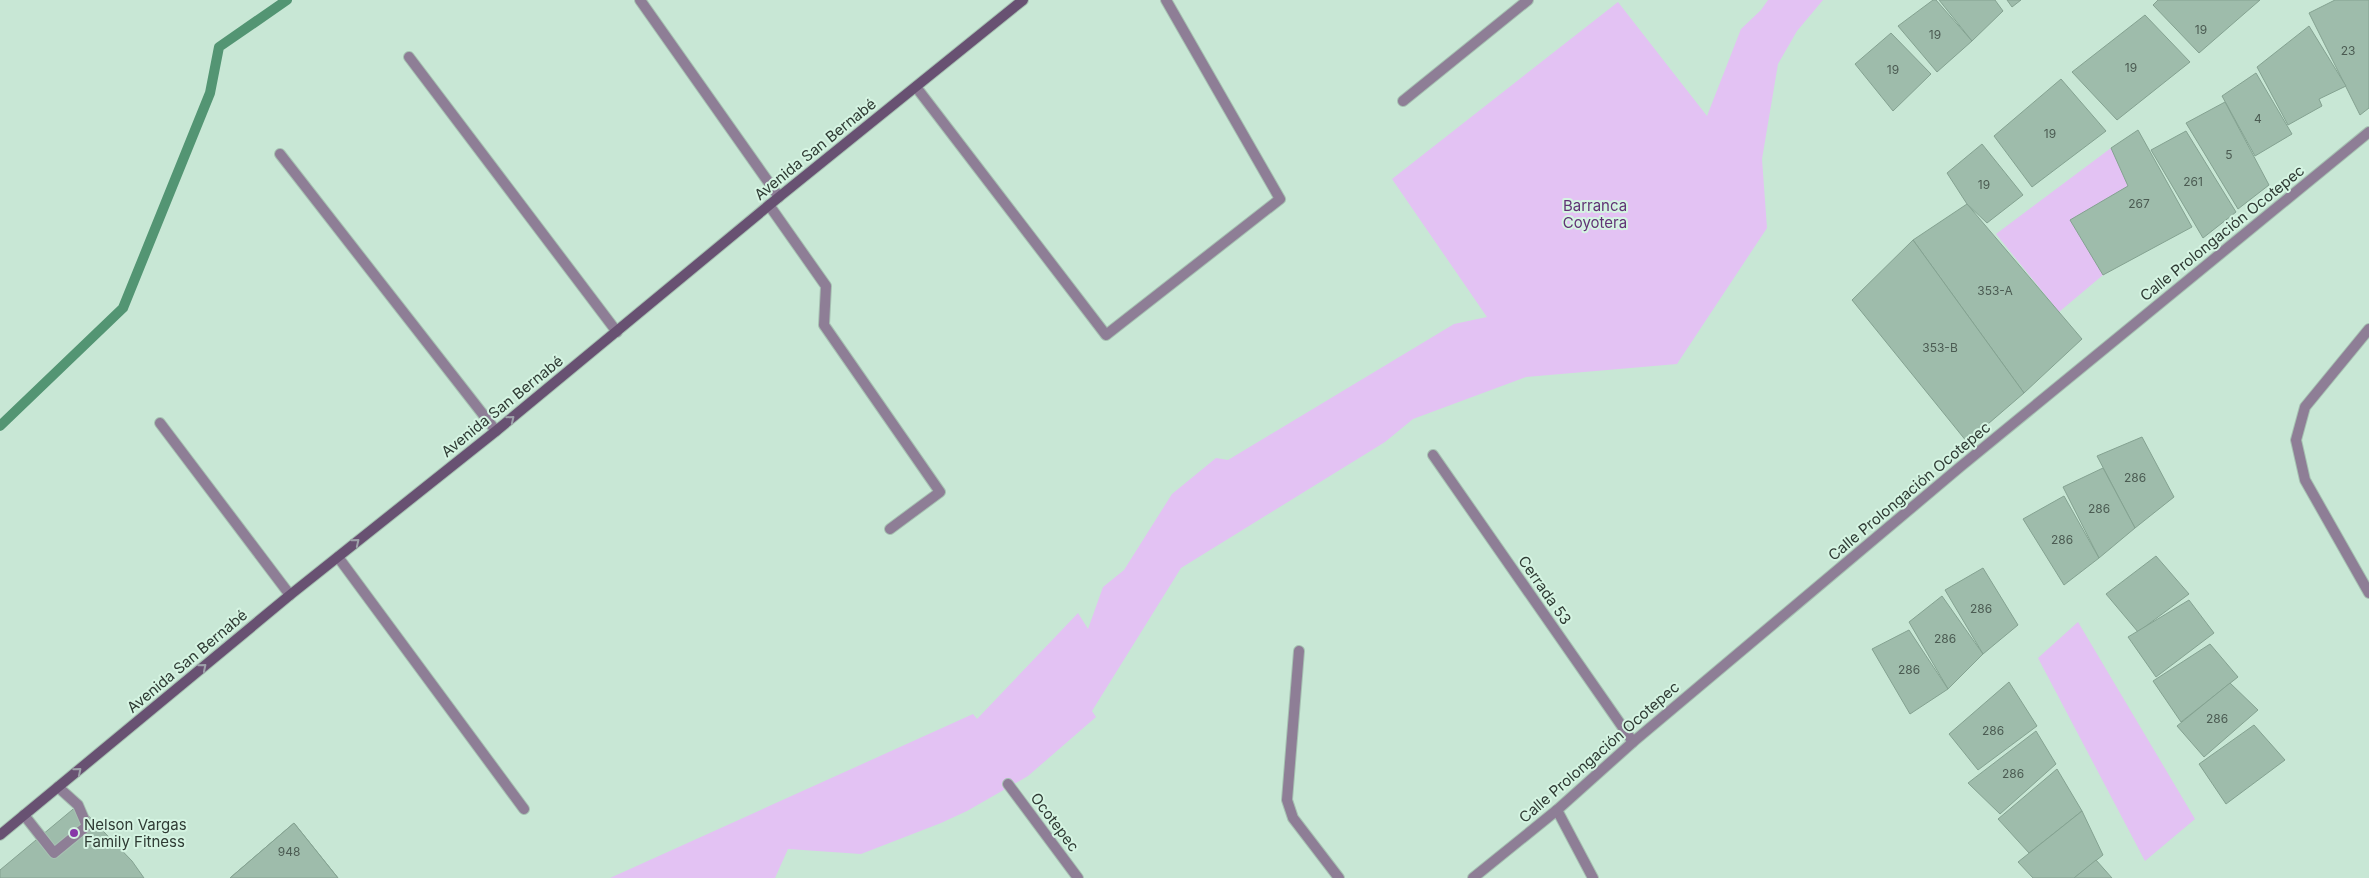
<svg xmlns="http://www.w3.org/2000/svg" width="2369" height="878" font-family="Inter,sans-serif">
	<rect width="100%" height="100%" fill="#c8e7d5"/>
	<g fill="#e3c2f3">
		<path d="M1768,0h55l-26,31 -19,33 -16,95 5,69 -90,136 -151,13 -113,42 -28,23 -204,126 -89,143 4,6 -68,59 -61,35 -26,12 -80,31 -73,-5 -13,29h-165l363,-164 4,5 101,-106 10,16 15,-42 21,-17 48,-76 44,-36 12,2 226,-136 33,-7 -95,-138 226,-177 89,114 34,-87 20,-19z"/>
		<path d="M2111,148l17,38 -57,34 32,55 -44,37 -63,-78z"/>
		<path d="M2078,622l117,197 -50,42 -107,-203z"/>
	</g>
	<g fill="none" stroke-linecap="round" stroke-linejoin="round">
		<path stroke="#539573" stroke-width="10" d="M0,426l123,-118 87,-215 9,-46 68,-47"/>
	</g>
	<g fill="#9ebcab" stroke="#84a291">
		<path d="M1933,0h3l36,41 -35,31 -39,-46z"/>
		<path d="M1939,0h56l8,11 -31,30z"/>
		<path d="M2007,0h14l-9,7z"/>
		<path d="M2158,0h102l-61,53 -46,-48z"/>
		<path d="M2335,0h34v108l-9,7 -51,-102z"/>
		<path d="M2145,15l45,47 -73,58 -45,-48z"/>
		<path d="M2309,26l37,60 -27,13 3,7 -34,19 -31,-58z"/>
		<path d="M1891,33l40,41 -38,37 -38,-47z"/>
		<path d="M2256,73l36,61 -37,22 -33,-60z"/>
		<path d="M2061,79l45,52 -74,56 -38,-51z"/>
		<path d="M2225,102l44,83 -31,24 -52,-86z"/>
		<path d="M2138,130l54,97 -89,48 -33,-55 58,-34 -17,-38z"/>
		<path d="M2186,131l50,81 -33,26 -52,-88z"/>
		<path d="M1982,144l41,51 -36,28 -20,-19 -20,-31z"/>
		<path d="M1967,204l115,135 -58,54 -111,-153z"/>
		<path d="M1913,240l111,153 -57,49 -115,-142z"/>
		<path d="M2142,437l32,60 -39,31 -38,-72z"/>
		<path d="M2103,468l32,60 -36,30 -36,-71z"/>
		<path d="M2064,496l35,62 -35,27 -41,-66z"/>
		<path d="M2156,556l33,38 -51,38 -32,-38z"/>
		<path d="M1983,568l35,57 -35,29 -38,-64z"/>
		<path d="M1942,596l41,58 -35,35 -39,-67z"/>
		<path d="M2189,600l25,33 -58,44 -28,-40z"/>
		<path d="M1909,630l39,59 -38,25 -38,-65z"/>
		<path d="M2210,644l28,33 -57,45 -28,-41z"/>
		<path d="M2009,682l28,44 -59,44 -29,-36z"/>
		<path d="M2230,683l28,27 -54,47 -27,-31z"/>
		<path d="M2254,725l31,35 -59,44 -27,-40z"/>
		<path d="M2036,731l20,33 -56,50 -32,-31z"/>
		<path d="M2057,769l25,42 -53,42 -31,-34z"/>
		<path d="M78,805l54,56 12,17h-144v-8z"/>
		<path d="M2082,811l21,44 -29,23h-41l-15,-16z"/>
		<path d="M294,823l44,55h-108z"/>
		<path d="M294,823l44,55h-108z"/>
		<path d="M2096,860l16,18h-38z"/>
	</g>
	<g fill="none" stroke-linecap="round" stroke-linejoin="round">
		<g stroke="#a6c1b2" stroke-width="12">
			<path id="service" d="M24,815l30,38 33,-27 -9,-21 -20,-18"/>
		</g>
		<g stroke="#a6c1b2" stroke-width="12">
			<g id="minor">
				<path d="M640,0l139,197"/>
				<path d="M409,57l208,275"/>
				<path d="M916,87l190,248 174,-136 -114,-199"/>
				<path d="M1403,101l125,-101"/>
				<path d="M280,154l216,277"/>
				<path d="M769,205l57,81 -2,39 116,167 -50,37"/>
				<path d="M2369,329l-64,78 -9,33 9,40 64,113"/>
				<path d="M160,423l130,172"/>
				<path d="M1433,455l200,287"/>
				<path d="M338,557l186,252"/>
				<path d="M1299,651l-12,149 6,18 46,60"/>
				<path d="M1008,784l70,94"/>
				<path d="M1557,810l36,68"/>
				<path d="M1473,878l84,-68 76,-68 327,-275 409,-335"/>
			</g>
		</g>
		<g stroke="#a6c1b2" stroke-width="12">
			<path id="secondary" d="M0,835l290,-240 206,-164 283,-234 244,-197"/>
		</g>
		<use href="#service" stroke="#8e7e96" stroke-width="10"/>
		<use href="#minor" stroke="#8e7e96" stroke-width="10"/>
		<use href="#secondary" stroke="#685172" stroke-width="10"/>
	</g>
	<defs><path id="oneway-chevron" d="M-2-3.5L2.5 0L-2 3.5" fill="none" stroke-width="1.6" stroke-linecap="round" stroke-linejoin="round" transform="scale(1.25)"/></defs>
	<g stroke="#9ea2aa">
		<use href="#oneway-chevron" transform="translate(511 419) rotate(-39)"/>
		<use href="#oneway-chevron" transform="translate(356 542) rotate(-39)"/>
		<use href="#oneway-chevron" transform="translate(203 667) rotate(-40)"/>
		<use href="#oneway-chevron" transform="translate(78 771) rotate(-40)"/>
	</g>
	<circle fill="#8838a8" stroke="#d5f4e2" stroke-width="2" cx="74" cy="833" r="5"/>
	<g text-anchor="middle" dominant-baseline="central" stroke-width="4" stroke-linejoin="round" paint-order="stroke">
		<g font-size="12" fill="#4b5b52">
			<text x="2201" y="29">19</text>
			<text x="1935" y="34">19</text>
			<text x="2348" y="50">23</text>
			<text x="2131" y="67">19</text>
			<text x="1893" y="69">19</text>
			<text x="2258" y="118">4</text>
			<text x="2050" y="133">19</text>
			<text x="2229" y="154">5</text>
			<text x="2193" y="181">261</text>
			<text x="1984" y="184">19</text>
			<text x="2139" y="203">267</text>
			<text x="1995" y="290">353-A</text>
			<text x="1940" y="347">353-B</text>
			<text x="2135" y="477">286</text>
			<text x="2099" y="508">286</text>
			<text x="2062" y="539">286</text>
			<text x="1981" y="608">286</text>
			<text x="1945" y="638">286</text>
			<text x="1909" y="669">286</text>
			<text x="2217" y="718">286</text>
			<text x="1993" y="730">286</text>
			<text x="2013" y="773">286</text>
			<text x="289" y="851">948</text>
		</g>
		<g font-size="15" fill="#2f3b34" stroke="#d5f4e2">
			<text transform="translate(815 149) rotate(-39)">Avenida San Bernabé</text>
			<text transform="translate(2222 233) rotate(-39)">Calle Prolongación Ocotepec</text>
			<text transform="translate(502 406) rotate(-39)">Avenida San Bernabé</text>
			<text transform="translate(1909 491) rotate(-40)">Calle Prolongación Ocotepec</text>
			<text transform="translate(1545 590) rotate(55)">Cerrada 53</text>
			<text transform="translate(187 661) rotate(-40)">Avenida San Bernabé</text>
			<text transform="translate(1599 752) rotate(-41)">Calle Prolongación Ocotepec</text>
			<text transform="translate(1055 822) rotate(53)">Ocotepec</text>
		</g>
		<g font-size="15" fill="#613375" stroke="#d5f4e2">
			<text x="1595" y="205">Barranca<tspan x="1595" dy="17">Coyotera</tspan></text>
		</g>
		<g font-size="15" fill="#2f3b34" stroke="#d5f4e2" text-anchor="start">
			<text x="84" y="824">Nelson Vargas<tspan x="84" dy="17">Family Fitness</tspan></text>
		</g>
	</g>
</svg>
